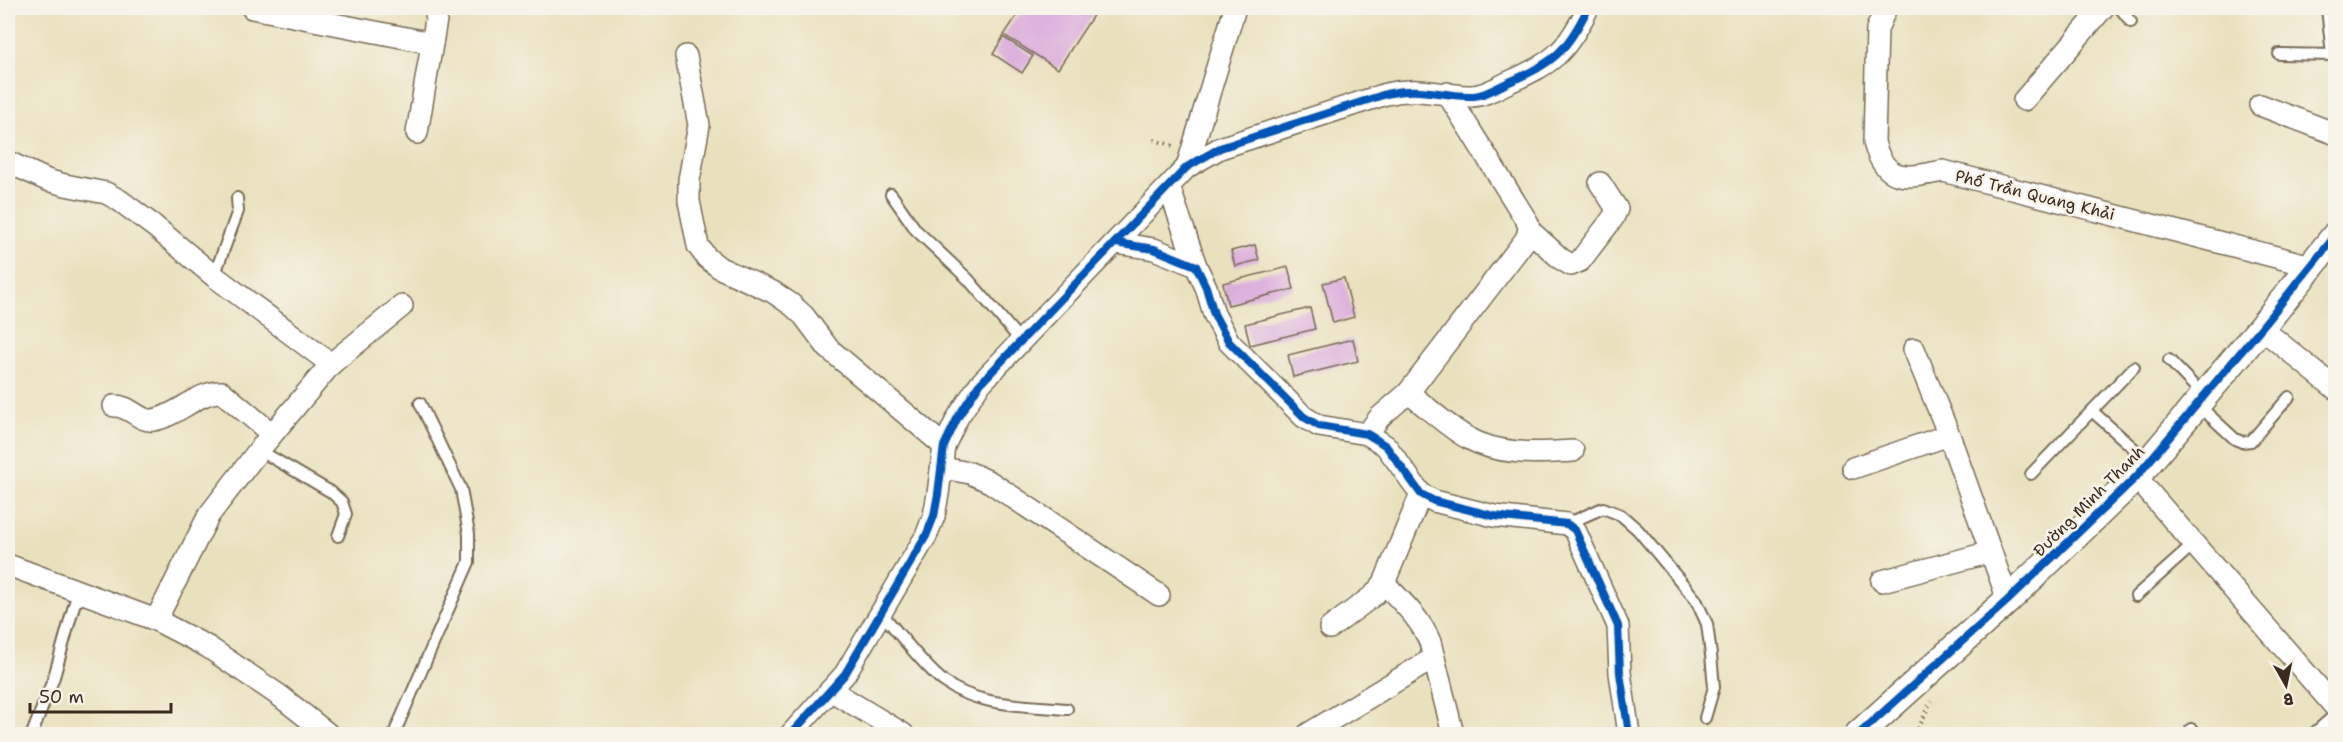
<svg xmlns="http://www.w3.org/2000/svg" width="2343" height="742" font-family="'Shantell Sans',sans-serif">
	<rect width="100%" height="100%" fill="#f7f3e8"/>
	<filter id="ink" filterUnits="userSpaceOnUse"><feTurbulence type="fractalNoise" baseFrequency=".0167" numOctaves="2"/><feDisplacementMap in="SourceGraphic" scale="12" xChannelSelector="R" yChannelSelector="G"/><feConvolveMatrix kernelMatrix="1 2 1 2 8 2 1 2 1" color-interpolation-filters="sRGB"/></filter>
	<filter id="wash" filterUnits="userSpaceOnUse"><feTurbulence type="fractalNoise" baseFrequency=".008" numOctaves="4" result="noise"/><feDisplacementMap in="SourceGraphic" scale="24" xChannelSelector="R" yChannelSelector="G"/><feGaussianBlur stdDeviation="1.35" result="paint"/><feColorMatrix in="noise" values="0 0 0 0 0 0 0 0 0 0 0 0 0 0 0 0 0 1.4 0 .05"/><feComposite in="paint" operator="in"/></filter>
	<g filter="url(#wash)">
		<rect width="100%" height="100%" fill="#e9e1be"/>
		<g id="blocks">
			<g fill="#dbaddd">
				<path d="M1022,8h62l10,6 -36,55 -54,-34z"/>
				<path d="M1003,37l30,19 -11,17 -29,-19z"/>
				<path d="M1255,245l4,15 -24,6 -4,-15z"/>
				<path d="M1288,267l6,22 -66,16 -5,-22z"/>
				<path d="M1344,278l10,39 -21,6 -10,-40z"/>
				<path d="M1310,308l5,21 -65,16 -5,-21z"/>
				<path d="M1353,339l5,22 -65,16 -5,-22z"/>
			</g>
		</g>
	</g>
	<g filter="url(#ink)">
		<use href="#blocks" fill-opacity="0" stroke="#786a56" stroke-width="1.5"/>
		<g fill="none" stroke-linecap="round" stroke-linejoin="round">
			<g stroke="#786a56" stroke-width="14">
				<g id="service">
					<path d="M2120,8l11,14"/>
					<path d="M2327,8l5,47"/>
					<path d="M2279,54l57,1"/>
					<path d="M891,194l25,36 52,49 53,62"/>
					<path d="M214,276l24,-65 -1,-13"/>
					<path d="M2169,360l35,36"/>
					<path d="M2198,405l37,34 7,3 9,-1 38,-44"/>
					<path d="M2092,411l57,51"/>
					<path d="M259,450l72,42 11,10 4,12 -8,22"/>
					<path d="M2031,474l103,-107"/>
					<path d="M1567,524l36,-16 18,7 17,15 58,70 11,24 4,31 3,32 -9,31"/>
					<path d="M2136,596l58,-52"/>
					<path d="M881,613c20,22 39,49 62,68 34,26 84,24 124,28"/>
					<path d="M2191,729l6,5"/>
					<path d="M32,734l22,-57 21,-75 12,-6"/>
					<path d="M394,734l75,-172v-28l-8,-45 -41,-86"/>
					<path d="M2313,734l23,-20"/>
				</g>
			</g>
			<g stroke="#786a56" stroke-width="24">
				<g id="minor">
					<path d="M252,8l180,35"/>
					<path d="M1886,8l-9,21 -3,113c11,42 33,36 69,29l368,95"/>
					<path d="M686,56l13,69 -10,55v21l9,45 9,12 13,10 53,24 19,13 12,11 24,32 116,98"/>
					<path d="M2024,100l79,-92"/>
					<path d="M2260,105l76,29"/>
					<path d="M417,133l21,-125"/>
					<path d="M8,162l39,18 18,5 41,8 13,7 35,26 60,50 117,88"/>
					<path d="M1187,167l48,-159"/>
					<path d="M1169,187l27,79"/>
					<path d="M1529,230l32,29 10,6 9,-4 33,-43 4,-9 -17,-26"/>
					<path d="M1116,243l38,6 42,17 10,21 8,27 15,28 75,75 15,9 48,8 10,6 9,6 35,48 13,7 60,15 73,8 8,6 43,96 2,47 9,61"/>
					<path d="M2261,328l75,61"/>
					<path d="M1914,349l35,86 59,165"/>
					<path d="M1408,393c20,14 38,33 60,45 31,18 71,15 105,13"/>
					<path d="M114,406c16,-1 25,16 39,14 23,-3 47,-30 69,-28l50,42"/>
					<path d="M1367,434l13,-17 28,-24 118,-154 3,-9 -1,-7 -81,-130"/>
					<path d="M942,468l28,5 20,9 169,113"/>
					<path d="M1853,468l96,-33"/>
					<path d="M2136,477l200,231"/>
					<path d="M8,565l148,55 52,27 72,49 48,38"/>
					<path d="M1882,581l109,-29"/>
					<path d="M1384,583c18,19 36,35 46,59l23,92"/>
					<path d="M156,620l53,-105 50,-65 72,-86 71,-58"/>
					<path d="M1330,628l44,-33 10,-12 37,-89"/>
					<path d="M832,691l71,43"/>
					<path d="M791,734l54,-60 81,-138 8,-20 4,-22 6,-48 14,-29 21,-32 208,-218 33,-19 166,-54c32,-8 51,1 82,2 13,1 27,-7 39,-13 46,-20 59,-30 81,-75"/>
					<path d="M1308,734l126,-76"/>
				</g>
			</g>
			<g stroke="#786a56" stroke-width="30">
				<path id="tertiary" d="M1859,734l149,-134 128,-123 125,-149 75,-93"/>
			</g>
			<g stroke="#786a56" stroke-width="4" stroke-dasharray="1.5 4.5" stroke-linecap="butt">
				<path d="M1154,140l20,6"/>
				<path d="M1916,734l15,-33"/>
			</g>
			<use href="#service" stroke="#fff" stroke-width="10"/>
			<use href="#minor" stroke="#fff" stroke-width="21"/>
			<use href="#tertiary" stroke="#fff" stroke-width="27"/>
			<g stroke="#f7f3e8" stroke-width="11">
				<g id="cycleway">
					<path d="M1116,243l38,6 42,17 10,21 8,27 15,28 75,75 15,9 48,8 10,6 9,6 35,48 13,7 60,15 73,8 8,6 43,96 2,47 9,61"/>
					<path d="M791,734l54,-60 81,-138 8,-20 4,-22 6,-48 14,-29 21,-32 208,-218 33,-19 166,-54c32,-8 51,1 82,2 13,1 27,-7 39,-13 46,-20 59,-30 81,-75"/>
					<path d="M1859,734l149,-134 128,-123 125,-149 75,-93"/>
				</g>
			</g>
			<use href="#cycleway" stroke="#0057b8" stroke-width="8"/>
		</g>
	</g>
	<g text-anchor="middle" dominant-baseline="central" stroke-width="5" stroke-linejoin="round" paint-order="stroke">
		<g font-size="16" fill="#3b2a1e" stroke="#f7f3e8">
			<text transform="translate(2035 195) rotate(14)">Phố Trần Quang Khải</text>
			<text transform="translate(2089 501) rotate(-45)">Đường Minh Thanh</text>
		</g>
	</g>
	<rect width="2343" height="742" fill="none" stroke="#f7f3e8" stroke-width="30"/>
	<g transform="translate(2286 685) rotate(171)" stroke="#f7f3e8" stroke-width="4.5" paint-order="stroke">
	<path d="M0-4.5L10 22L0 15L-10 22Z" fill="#3b2a1e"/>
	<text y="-9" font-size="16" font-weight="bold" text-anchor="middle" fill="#3b2a1e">B</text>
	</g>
	<path d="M30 703v9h141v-9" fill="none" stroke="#3b2a1e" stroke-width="3"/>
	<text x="39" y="703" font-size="18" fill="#3b2a1e" stroke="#f7f3e8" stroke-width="4.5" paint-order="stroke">50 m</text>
</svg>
